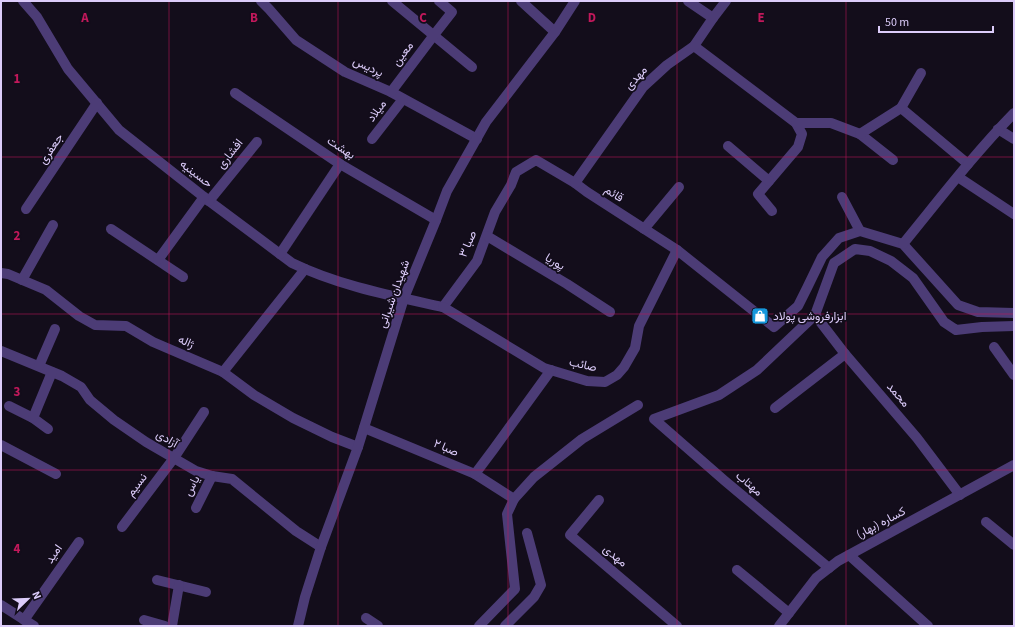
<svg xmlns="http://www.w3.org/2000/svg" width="1015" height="627" font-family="'Source Sans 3',Vazirmatn,sans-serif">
	<rect width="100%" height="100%" fill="#130d1b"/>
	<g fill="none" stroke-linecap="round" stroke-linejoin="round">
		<g stroke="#4c3c76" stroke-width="10">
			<path d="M23,1l14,16 31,52 51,61 90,71 83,62c47,23 101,33 151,44l34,-46 18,-49 16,-27 5,-13 20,-12 39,23 12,9 90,58 97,77 24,-21 9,-18 15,-31 17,-19 21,-7 43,13 55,61 20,7 36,1"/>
			<path d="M261,1l8,8 27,31 49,32 46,20 86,47"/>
			<path d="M392,1l80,66"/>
			<path d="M521,1l34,31"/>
			<path d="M688,1l25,17"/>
			<path d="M694,46l102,77 6,11 -4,13 -40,47 14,17"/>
			<path d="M391,92l43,-57 18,-23 -13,-11"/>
			<path d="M235,93l105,71 96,56"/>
			<path d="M901,108l67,56"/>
			<path d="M796,123h35l29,11 33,26"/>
			<path d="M998,129l16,10"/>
			<path d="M860,134l41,-26 20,-35"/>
			<path d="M372,139l31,-40"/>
			<path d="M728,146l41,35"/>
			<path d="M958,177l56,37"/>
			<path d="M575,183l68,-96 24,-22 27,-19 19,-28 13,-17"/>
			<path d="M842,197l18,34"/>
			<path d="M209,201l48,-59"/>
			<path d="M26,209l71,-106"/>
			<path d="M111,229l72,48"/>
			<path d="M644,229l35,-42"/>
			<path d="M487,236l80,48 43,28"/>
			<path d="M903,244c36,-44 71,-90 111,-131"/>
			<path d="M280,254l60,-90"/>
			<path d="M158,260l46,-63"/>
			<path d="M1,273l7,1 38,16 33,26 16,9 31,1 27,16 70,30 31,23 39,23 39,19 26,10"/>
			<path d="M22,280l31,-55"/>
			<path d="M443,307l101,61 43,13 18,1 12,-7 7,-8 11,-19 4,-22 38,-76"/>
			<path d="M815,315l30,39 72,84 43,57"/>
			<path d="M994,347l20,28"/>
			<path d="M1,351l61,25 19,11 9,13 24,20 32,22 50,29 16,5 20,3 64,52 25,16"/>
			<path d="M39,366l16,-37"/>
			<path d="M223,372l82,-103"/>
			<path d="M9,406l24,12 15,11"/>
			<path d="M775,408l70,-54"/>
			<path d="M33,418l19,-46"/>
			<path d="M364,428l111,46 39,25"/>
			<path d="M1,445l55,29"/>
			<path d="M475,474l18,-24 58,-80"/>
			<path d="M599,500l-29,35 107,91"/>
			<path d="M196,508l16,-32"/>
			<path d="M986,522l28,23"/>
			<path d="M122,527l52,-69 30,-46"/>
			<path d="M849,555l79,71"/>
			<path d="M829,568l-104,-87 -71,-62 65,-24 38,-25 58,-55 19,-52 21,-14 15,2 21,10 22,17 31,44 12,8 26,-3 32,-1"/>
			<path d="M737,570l52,43"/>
			<path d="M157,580l49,12"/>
			<path d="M1,605l33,21"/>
			<path d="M366,618l12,8"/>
			<path d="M24,620l55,-78"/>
			<path d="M144,620l21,6"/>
			<path d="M172,626l7,-41"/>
			<path d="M298,626l7,-29 16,-50 37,-100 46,-149 32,-78 11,-29 39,-69 69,-90 20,-31"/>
			<path d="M479,626l36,-37 -8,-75 7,-15 20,-22 48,-38 56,-34"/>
			<path d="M505,626l29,-29 7,-12 -14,-52"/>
			<path d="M779,626l37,-48 22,-17 176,-96"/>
		</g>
	</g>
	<path fill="none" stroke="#c2185b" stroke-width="1" stroke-opacity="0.55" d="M169,1v625M338,1v625M508,1v625M677,1v625M846,1v625M1,157h1013M1,314h1013M1,470h1013"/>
	<defs>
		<g id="shop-square" transform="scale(0.9)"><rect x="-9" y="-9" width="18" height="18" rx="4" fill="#1698dc" stroke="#130d1b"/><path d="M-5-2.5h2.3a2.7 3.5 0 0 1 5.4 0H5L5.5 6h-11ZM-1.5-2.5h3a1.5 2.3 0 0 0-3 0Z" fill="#fff"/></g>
	</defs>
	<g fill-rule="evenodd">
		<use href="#shop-square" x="760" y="316"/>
	</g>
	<g text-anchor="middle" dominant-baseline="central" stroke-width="3.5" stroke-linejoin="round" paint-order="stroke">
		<g font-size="12" fill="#dcccfa" stroke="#130d1b">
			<text transform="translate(403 54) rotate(-53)">معین</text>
			<text transform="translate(368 67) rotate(25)">پردیس</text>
			<text transform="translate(636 78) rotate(-48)">مهدی</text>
			<text transform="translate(377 111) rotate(-53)">میلاد</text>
			<text transform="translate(341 148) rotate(33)">بهشت</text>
			<text transform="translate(51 149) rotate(-56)">جعفری</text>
			<text transform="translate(230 154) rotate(-52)">افشاری</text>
			<text transform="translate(196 174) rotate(38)">حسینیه</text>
			<text transform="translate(614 194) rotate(33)">قائم</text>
			<text transform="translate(468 244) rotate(-67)">صبا ۳</text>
			<text transform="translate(555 262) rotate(31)">پوریا</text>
			<text transform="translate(394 294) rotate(-70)">شهیدان شیرانی</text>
			<text transform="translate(186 342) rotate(23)">ژاله</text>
			<text transform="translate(583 365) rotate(13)">صائب</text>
			<text transform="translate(898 395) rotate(49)">محمد</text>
			<text transform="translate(167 439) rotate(30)">آزادی</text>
			<text transform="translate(446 448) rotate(23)">صبا ۲</text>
			<text transform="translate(749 484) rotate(40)">مهتاب</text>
			<text transform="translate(137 485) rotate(-53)">نسیم</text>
			<text transform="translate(192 486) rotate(-63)">یاس</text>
			<text transform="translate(881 523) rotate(-28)">کساره (بهار)</text>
			<text transform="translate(54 554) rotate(-55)">امید</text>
			<text transform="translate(615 556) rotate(40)">مهدی</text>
		</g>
		<g font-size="12" fill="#dcccfa" stroke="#130d1b" text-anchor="start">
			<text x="773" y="316">ابزارفروشی پولاد</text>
		</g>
	</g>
	<g font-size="13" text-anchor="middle" font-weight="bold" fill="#c2185b" stroke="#130d1b" stroke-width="3.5" stroke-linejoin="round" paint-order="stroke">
		<text x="85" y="22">A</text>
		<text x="254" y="22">B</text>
		<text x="423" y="22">C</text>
		<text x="592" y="22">D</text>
		<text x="761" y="22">E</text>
		<text x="17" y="83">1</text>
		<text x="17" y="240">2</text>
		<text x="17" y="396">3</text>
		<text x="17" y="553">4</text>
	</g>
	<rect width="1015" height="627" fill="none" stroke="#dcccfa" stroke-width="4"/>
	<g transform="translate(28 599) rotate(67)" stroke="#130d1b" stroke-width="3" paint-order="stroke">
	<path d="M0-3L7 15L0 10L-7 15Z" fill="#dcccfa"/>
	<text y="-6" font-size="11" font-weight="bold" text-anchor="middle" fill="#dcccfa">N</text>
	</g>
	<path d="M879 26v6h114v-6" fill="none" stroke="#dcccfa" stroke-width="2"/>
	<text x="885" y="26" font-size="12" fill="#dcccfa" stroke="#130d1b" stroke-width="3" paint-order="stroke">50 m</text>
</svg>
